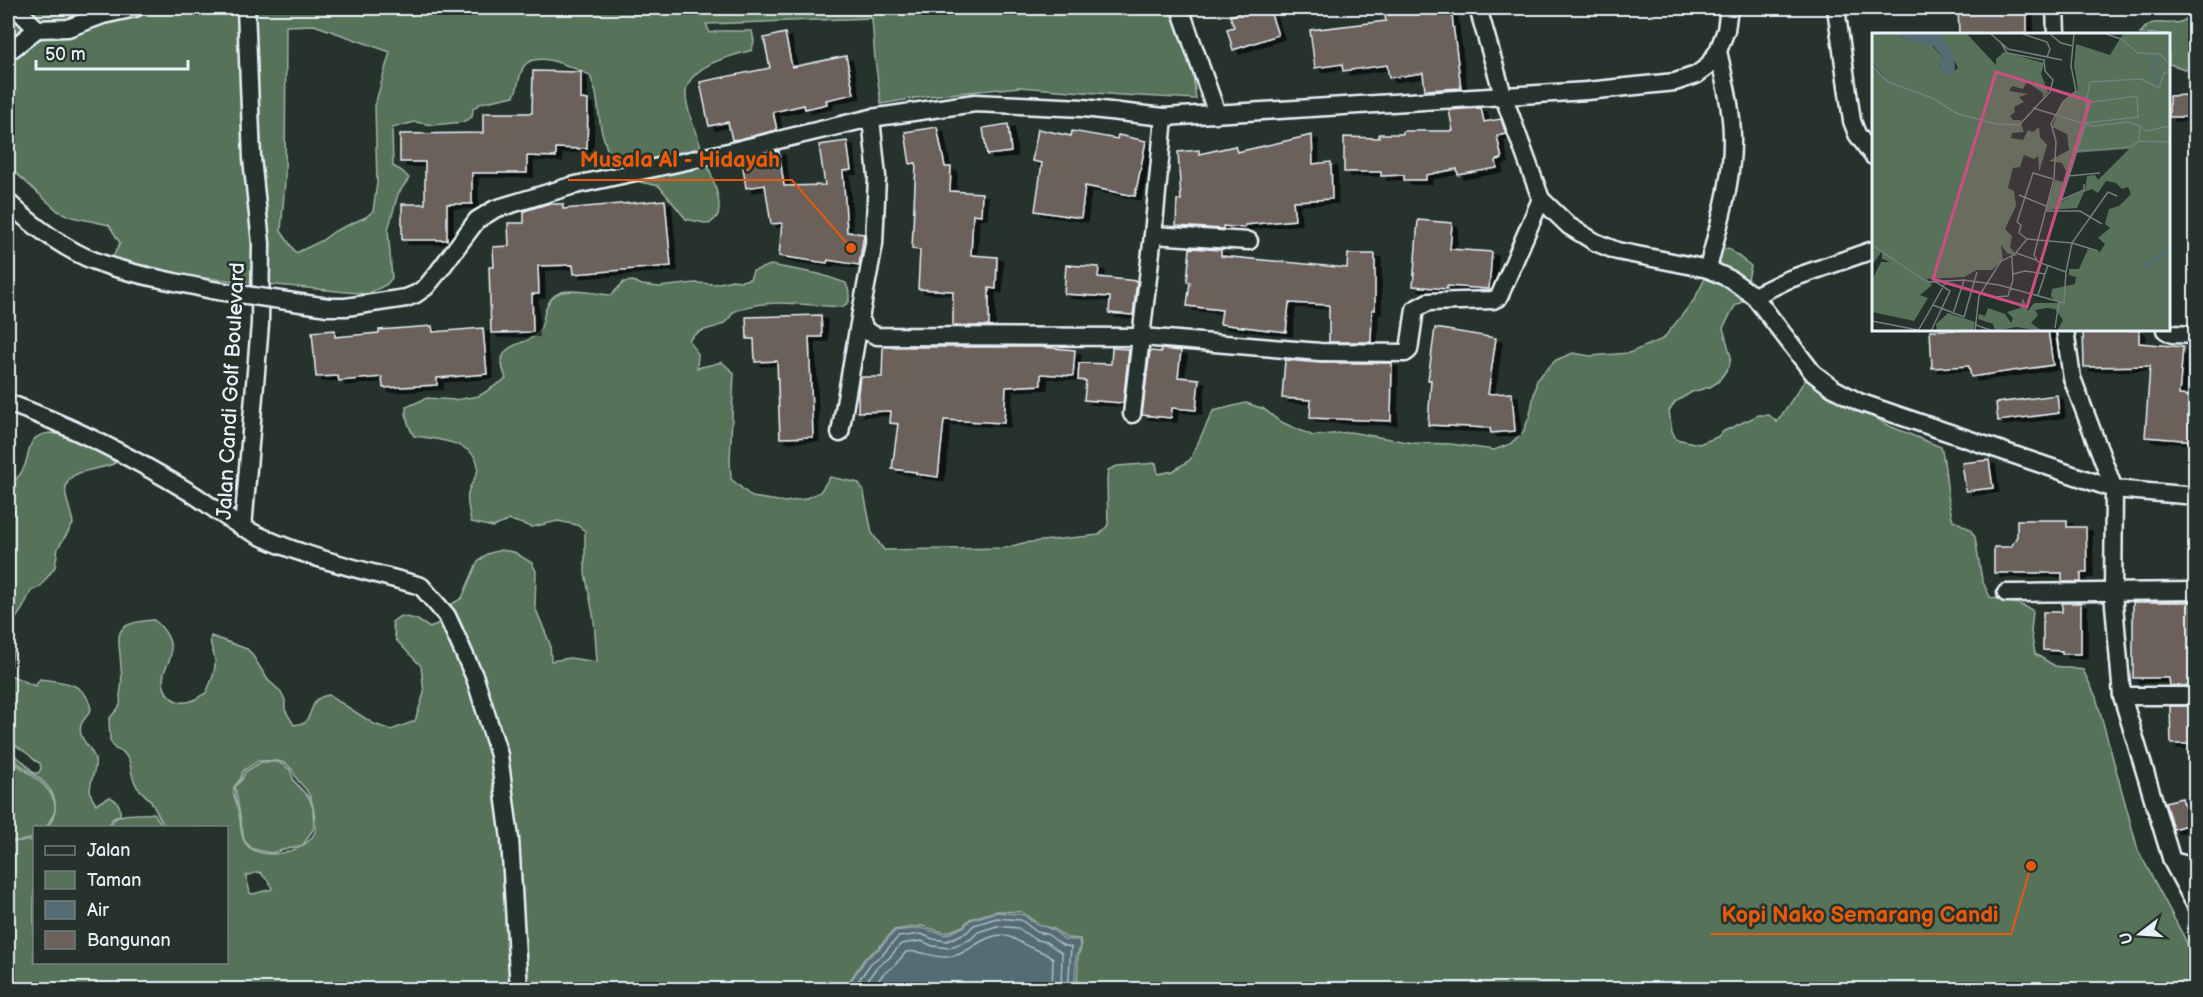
<svg xmlns="http://www.w3.org/2000/svg" width="2203" height="997" font-family="'Balsamiq Sans',sans-serif">
	<defs>
		<filter id="shadow"><feDropShadow dx="6" dy="4" stdDeviation="0" flood-color="#0009"/></filter>
	</defs>
	<rect width="100%" height="100%" fill="#26332d"/>
	<filter id="ink" filterUnits="userSpaceOnUse"><feTurbulence type="fractalNoise" baseFrequency=".0167" numOctaves="2"/><feDisplacementMap in="SourceGraphic" scale="12" xChannelSelector="R" yChannelSelector="G"/><feConvolveMatrix kernelMatrix="1 2 1 2 8 2 1 2 1" color-interpolation-filters="sRGB"/></filter>
	<g filter="url(#ink)">
		<g fill="#577259" stroke="#a0b2a8" stroke-width="1.5" fill-rule="evenodd">
			<path d="M8,8h1162l23,67 3,24 -75,-4 -101,-8 -92,9 -47,8 -6,-45 -3,-41 -166,6 4,9 9,-2h33l2,10 -2,9c-22,7 -52,12 -64,34 -12,21 33,96 31,125 0,8 -5,11 -10,15l-23,-5 -27,-33 -19,-4 -28,-16 -11,-37 -5,-36 -6,-18c-16,-6 -52,-26 -66,-9 -5,7 -5,21 -10,30l-33,7 -8,6 -1,8 -9,5 -30,3 -18,-3 -23,6 1,38 9,5 7,7 -11,16 -10,36 4,48 -6,7 -19,9 -181,-18 -75,-15 9,-18 -11,-18 -37,-8 -14,-6 -50,-45zM314,25l76,27 -15,53 2,78 -4,28 -7,6 -31,14 -14,10 -25,12 -15,-22 4,-50 1,-155z"/>
			<path d="M2195,13l-1,59 -25,-8 -1,-30h-28c14,-21 24,-5 43,-13 5,-3 7,-6 12,-8z"/>
			<path d="M1728,248l23,18 -8,35 -8,5 -12,22 8,29 -2,10 -11,15 -8,5 -18,5 -17,10 -6,9 3,20 4,8 23,5 18,-7 7,-6 35,-16h10l8,7 28,-42 7,-3 75,48 54,22c7,25 4,48 12,73l17,9 5,8 7,43 8,17c13,4 33,6 43,14l-2,21 4,22 20,12 28,4 13,27 42,153 57,108v31h-1121l3,-2 1,-31 3,-8 -1,-9 -14,-1 -12,-9 -14,-4 -19,-13 -24,-1 -27,8 -7,7 -17,7 -24,-7 -28,4 -16,18 -13,10 -21,31h-836v-147l26,-2v122h192v-134l-61,-1 -15,-27 -13,-13 -4,-9 -4,-18 -6,-8 -8,-3 -5,-9 -1,-20c2,-5 9,-10 11,-15 1,-3 0,-6 0,-10 2,-9 2,-19 1,-28 -2,-33 -11,-44 33,-47 10,8 17,18 17,32 0,9 -5,13 -7,21 -4,19 10,35 30,27 4,-2 7,-5 12,-7 5,-11 10,-21 9,-33 -1,-9 -7,-15 -4,-24l36,13 4,4 17,27 13,12 4,8v10l9,15 11,-2c9,-12 5,-26 24,-28l45,29 17,6 24,-9 9,-28 -3,-27 -25,-26 -4,-18 8,-6 16,3 14,9 19,-11 1,-12 12,-7 15,-35 10,-9 14,-4 13,2 18,11 4,8 -1,36 15,37 1,17 19,-3 27,4 -3,-43 -9,-46v-42l-8,-6 -19,-4 -26,6 -22,-7 -17,7 -22,-5c-1,-9 -5,-21 -3,-29 2,-9 10,-17 10,-26 -1,-25 -46,-29 -64,-31 -6,-10 -8,-17 -8,-29l21,-9 27,2 25,-4 27,-17c-2,-7 -6,-15 -3,-23 6,-14 26,-12 35,-23 9,-12 2,-30 21,-40 10,-5 40,1 52,2l13,-13 9,-1 9,4 17,2 36,-4 20,1 17,-4 9,1 9,-2 3,-8 18,-6 48,9 27,9 3,9v10l-7,5c-36,-1 -76,-11 -109,5 -10,22 -31,11 -44,28l9,14 -1,14 25,-6 12,11 -4,87 1,19 21,18 33,5 19,-3 16,-7 10,-15 29,6 5,10 8,40 12,17 121,-2 18,-5 76,-8 9,-10 -1,-46 1,-9 9,-4 39,-3 2,11 15,-3 17,-11 23,-49 33,-8 18,6 15,12 34,15 37,-4 63,11 38,1 43,6 16,-6 13,-12 7,-17 7,-36 19,-19 17,-7 17,3 39,-3 34,-14 31,-39 25,-49zM258,761c13,0 26,-3 34,9 4,7 4,10 10,15 10,10 11,20 13,34 0,1 1,7 1,9 -4,26 -61,36 -72,13 -4,-8 -3,-19 -5,-27 -1,-10 -7,-18 -5,-27l7,-9 2,-7zM258,872l3,1c4,6 10,9 11,16l-19,5 -3,-1 -4,-17z"/>
			<path d="M51,433c20,3 52,14 64,30 -16,9 -54,3 -49,33 2,10 6,18 7,28l-15,24 -3,19 -15,20 -9,4 -8,17 -11,16 -2,9 3,19 -3,17 -2,1v-191h8c20,-20 3,-43 35,-46z"/>
			<path d="M8,674l27,12 5,-7c22,3 46,2 51,30 -2,6 -8,10 -10,16 -4,14 11,22 14,34 3,16 -13,28 1,45l14,-7c8,4 11,9 10,18l-8,4 -3,8h-61c23,-37 -14,-51 -40,-71v-5l16,11 10,11h4l3,-4 -1,-6c-7,-2 -7,-5 -12,-9 -8,-7 -15,-8 -20,-17z"/>
			<path d="M8,758c15,12 50,30 47,52 -2,7 -6,12 -9,17l-12,1v10l-14,3h-12z"/>
			<path d="M261,762h17l7,4 5,4 4,11 15,17 4,10 1,20 -11,17 -32,8 -18,-4 -3,-2 -6,-7 -9,-53 8,-9 2,-6z"/>
			<path d="M154,813l9,14h-53c4,-18 30,-11 44,-14z"/>
		</g>
		<path fill="#556c74" stroke="#90a1a9" stroke-width="1.5" d="M997,912l28,3 6,6 22,9 12,10h14l1,8 -4,8 -1,30 -3,3 -10,1 -217,-1 21,-30 13,-10 16,-18 26,-3 25,7 18,-8 6,-7z"/>
		<g fill="none" stroke-linecap="round" stroke-linejoin="round">
			<g stroke="#adbcc3" stroke-width="1.5">
				<path d="M852,990l19,-27 12,-9 15,-17 23,-3 12,5 14,2 20,-9 7,-7 23,-7 24,2 16,12 10,2 15,11 9,2 -3,43"/>
				<path d="M861,990l15,-22 12,-9 13,-15 20,-3 12,5 16,2 22,-9 7,-7 19,-6 21,2 16,11 12,3 16,11 -1,37"/>
				<path d="M872,990l11,-16 11,-8 12,-14c15,-3 25,6 41,5 15,-1 25,-11 37,-17 23,-12 29,1 48,8 8,3 13,5 21,10l-1,32"/>
			</g>
		</g>
		<g fill="#6c605a" stroke="#e8f1f8" stroke-width="1.5" filter="url(#shadow)">
			<path d="M1256,8h13l9,27 -45,15 -6,-21 7,-2 -4,-11z"/>
			<path d="M1383,8h68l10,80 -36,2 -2,-17 -34,5 -2,-13 -44,6 -1,-7 -27,4 -5,-38 76,-9z"/>
			<path d="M1958,8h69v26h-68z"/>
			<path d="M785,33l7,34 54,-11 8,38 -28,6 1,4 -22,5 -1,-4 -31,7 4,18 -38,9 -7,1 -4,-18 -19,4 -9,-44 70,-14 -6,-30z"/>
			<path d="M533,71l48,1v27l7,1 -1,49 -31,-1v9l-29,-1v17h-55v31h-25v36h-45v-36h23v-42h-25v-28l83,-1v-20h49z"/>
			<path d="M2187,95v22h-18v-21z"/>
			<path d="M1481,108l3,14 17,-3 5,15 -9,2 5,23 -6,1 1,8 -39,7 -1,-6 -31,6v5h-22v-5l-23,1v-4h-37v-35l35,1v-4h24v-3h50l-4,-21z"/>
			<path d="M1008,124l3,28 -24,3 -4,-27z"/>
			<path d="M937,127l8,40h6l-1,24 32,2 -1,22 -8,-1 -2,41 26,2 -1,32 -7,-1v38h-36v-35l-35,-2 2,-39 -8,-1 4,-86 -6,1 -5,-32z"/>
			<path d="M1038,129l33,7 1,-5 45,8 1,-4 28,6 -11,55 -50,-10 -4,32 -46,-7 7,-48 -10,-2z"/>
			<path d="M1312,135l1,29 18,-2 1,37 -39,2 2,19 -50,5v3l-22,-2v3l-47,-3 1,-26h4l-3,-48 21,-2v4l36,-8 2,6z"/>
			<path d="M847,141l4,29 -8,1 4,61 17,2 -5,31 -31,-5 -1,3 -48,-7 3,-33 -11,1 -6,-39 -19,3 -4,-28 37,-9 5,35 41,-1 -6,-40z"/>
			<path d="M665,200l6,66 -97,8 -1,-9 -35,1 1,28h-7l1,38 -42,1 -2,-66h5l-1,-20 16,-1 -1,-23h16v-12l23,-7h16v5z"/>
			<path d="M1418,220l34,3 -2,26 42,3 -3,37 -42,-3v3l-34,-3z"/>
			<path d="M1190,248l31,2v6l126,12 1,-14h27v56h-3l-1,32h-42v-37l-40,-2 -3,29 -66,-8 2,-14 -35,-4 3,-24h-3z"/>
			<path d="M1066,265l33,2 -1,10 39,4 -4,34 -24,-2 1,-16 -46,-3z"/>
			<path d="M821,315l1,22h-13l4,100 -33,1 -3,-77 -22,1 -1,-23h-7l-1,-22z"/>
			<path d="M432,326l1,6 50,-4 4,46 -50,4v7l-54,3 -1,-11 -43,4 -1,-5 -22,1 -4,-45 23,-2v7l44,-4v-3z"/>
			<path d="M1435,328l61,10 -8,56 24,-1 3,38 -24,2 -1,-5 -62,-3 3,-45h-3z"/>
			<path d="M1930,330h118l5,35 -82,12 -2,-11 -37,2z"/>
			<path d="M2083,330h56v13l44,4 -4,48 17,1v45l-51,-4 5,-71 -66,1z"/>
			<path d="M883,347h158l34,3 -2,26 -32,-2v11l-35,2 -2,36 -60,-3 -6,57 -22,-3v-2l-24,-3 6,-45 -8,-1 1,-12 -33,1v-19l2,-16h22z"/>
			<path d="M1112,348l17,1 -6,54 -39,-3 2,-19 -8,-1 1,-17 32,1z"/>
			<path d="M1161,349l20,2 -3,26 21,2 -3,31 -24,-2 -1,10 -29,-3 8,-64 11,1z"/>
			<path d="M1285,360l35,3h72l-1,58 -81,-3 1,-18 -29,-2z"/>
			<path d="M2057,395l2,18 -61,8 -2,-18z"/>
			<path d="M1989,460l4,28 -27,3 -4,-28z"/>
			<path d="M2017,520h50v7h19l1,46h-6v9h-19v-9h-68v-26h17l6,-11z"/>
			<path d="M2133,602h63v84h-26l-1,-8h-36z"/>
			<path d="M2062,603h19v51h-19v-3l-19,-1v-38h19z"/>
			<path d="M2170,706h26v38h-25z"/>
			<path d="M2182,798l8,26 -17,5 -8,-27z"/>
		</g>
		<g fill="none" stroke-linecap="round" stroke-linejoin="round">
			<g stroke="#e8f1f8" stroke-width="21">
				<g id="minor">
					<path d="M16,8l21,21 31,-1 35,-13 32,-7"/>
					<path d="M1180,8l37,106"/>
					<path d="M1478,8l25,87 38,104 28,27 26,16 22,9 91,18 22,10 24,17 59,77 20,15 26,14 255,87 82,7"/>
					<path d="M1836,8l16,113 5,13 16,22"/>
					<path d="M2055,8l1,26"/>
					<path d="M8,49h4l25,-20"/>
					<path d="M871,118l6,59 -3,67 -14,74 6,13 11,5 265,1 178,15 85,1 4,-3 6,-41 13,-7 65,-2 6,-3 42,-98"/>
					<path d="M8,202c21,21 59,49 87,59 37,14 78,20 117,29"/>
					<path d="M1153,235l96,6"/>
					<path d="M1708,269c10,-43 25,-87 24,-131 0,-30 -8,-59 -14,-87"/>
					<path d="M1754,296l33,-16 86,-30"/>
					<path d="M328,307h18l60,-9 10,-4 10,-7 13,-16 38,-51 18,-11 76,-23 157,-34 143,-34 104,-15 108,5 81,9 423,-26 88,-9 21,-7 11,-8 11,-16 8,-21 3,-22"/>
					<path d="M2065,330l7,48 42,111 -1,104 9,103 50,165 24,45"/>
					<path d="M2165,330l7,4 24,1"/>
					<path d="M8,403c64,23 124,54 183,90 18,11 34,25 53,35 51,28 120,42 177,58l26,30 6,13 22,49 24,77 11,84 9,151"/>
					<path d="M1132,414l21,-179 11,-118"/>
					<path d="M840,433l20,-115"/>
					<path d="M243,528l17,-204 1,-81 -9,-85 -6,-150"/>
					<path d="M2006,593l190,-2"/>
					<path d="M2122,696h74"/>
					<path d="M2172,861l24,6"/>
				</g>
			</g>
			<use href="#minor" stroke="#26332d" stroke-width="16"/>
			<g stroke="#e8f1f8" stroke-width="21" stroke-linecap="butt">
				<path id="minor-bridge" d="M212,290l116,17"/>
			</g>
			<use href="#minor-bridge" stroke="#26332d" stroke-width="16"/>
		</g>
	</g>
	<g text-anchor="middle" dominant-baseline="central" stroke-width="5" stroke-linejoin="round" paint-order="stroke">
		<g font-size="21" fill="#e8f1f8" stroke="#26332d">
			<text transform="translate(231 391) rotate(-87)">Jalan Candi Golf Boulevard</text>
		</g>
	</g>
	<g transform="translate(1872 33)">
		<rect width="298" height="298" fill="#26332d"/>
		<path d="M0,1h32l-4,4 32,7 12,14 -5,7 8,11 11,-9 -17,-34h26l29,31v-6l8,-7 40,11 -3,11 7,18 -5,6v-5l-16,-11 -4,7 -11,-3 -3,5 19,3 -9,3 5,5 -10,5 1,5 -5,4 3,4h7l4,12 -12,1 -1,5 12,2 5,-10 5,2 6,-5 1,10 7,8 -8,27 -1,-16 -4,3 -10,-4 -4,12 -7,1 -3,11 -2,9 6,3 2,15 -11,23 7,7 -2,11 7,9 -10,-3 -6,-8 2,15 -11,10h-15l-13,7 -37,2 5,6 -12,10 8,3 -14,23 -42,-9v-32l9,-18h9l-8,-3v-8l-10,14v-200l14,13 -14,-15zM251,1h47v297h-113l6,-11 -8,-11 -8,-1 -12,2 3,5 -7,8 11,8 -26,-4 -21,4 -2,-7 -15,-5 1,-5 6,2 3,-8 17,6 6,9 2,-5 -6,-6 13,-4 3,-10 5,13 6,-8h25l-8,-6 1,-8 23,-5 1,-7 -7,-2v-6h10l9,-20 12,3 5,-8 -7,-6 12,-10 -5,-4 4,-15 10,-3 12,-12 -3,-7 -6,2 -6,-6 -10,-2 -8,12 -6,-4 -8,3 -7,16 -31,2 9,-30 8,2 3,-11 -4,-8 -13,-2 20,-11 -2,-16 -15,-7 10,-24 16,-13 -4,-24 2,-22 34,11zM257,116l-31,31 -3,-5 -8,1 -2,14 -25,12 14,-49zM76,280l27,9 -2,9h-36l-1,-7z" fill="#577259" fill-rule="evenodd"/>
		<path d="M32,1h37l13,20 1,20 -8,3 -7,-9 -1,-5 5,-4 -10,-13 -34,-8z" fill="#556c74"/>
		<path fill="none" stroke="#556c74" stroke-width="3" d="M285,23l-4,9 5,18M271,236l27,-21"/>
		<path fill="none" stroke="#747f7e" stroke-width="1.5" d="M119,1l17,15 54,11M151,1l24,8 3,7 -3,8M178,1l11,9 12,3M234,1l15,5 17,14 22,1 10,10M0,32l16,17 44,16 26,16 39,10 22,1 31,-33 3,-12 -8,-9 -1,-11 -37,-7 -6,-10M214,70l4,-21 51,-3 18,9 5,-15 6,-2M161,75l59,18 37,-4 11,4 -1,15 -9,6 -54,4M268,93l6,5 24,-5M267,108l29,1 2,-5M196,143l32,-3M147,162l27,11M189,167l23,-10v-6M189,168l25,-78v-20l51,-7 1,21 -52,6M173,178h35l22,13M155,206l-8,-6 2,-8 -4,-3 16,-49 20,6M0,212l55,37 37,-2 35,5 65,18 2,-31 -28,-10 -4,-7 20,-76 2,-38 -5,-17 12,-22 13,-11 -5,-25 3,-32M144,220l20,7M194,239l6,-29 26,8M141,241l12,-3 20,3M166,262l10,-30M124,264l12,-1 5,-16 -1,-23M61,272l31,12 13,-45M81,281l11,-34M0,288l46,9M104,292l17,6M183,295l4,-26M46,298l29,-51M59,298l19,-40 -14,-9M103,298l4,-35 22,-35 13,-6 13,-16 45,4 36,-51 9,4"/>
		<path fill="#cc4e82" fill-opacity="0.15" stroke="#cc4e82" stroke-width="3" d="M124,39l94,29 -63,206 -94,-28z"/>
		<rect width="298" height="298" fill="none" stroke="#e8f1f8" stroke-width="3"/>
	</g>
	<path fill="none" stroke="#e8590c" stroke-width="2" d="M851 248L792 180H568M2031 866L2011 934H1710"/>
	<g fill="#e8590c" stroke="#26332d" stroke-width="2">
		<circle cx="851" cy="248" r="6"/>
		<circle cx="2031" cy="866" r="6"/>
	</g>
	<g font-size="22" text-anchor="middle" font-weight="bold" fill="#e8590c" stroke="#26332d" stroke-width="5" stroke-linejoin="round" paint-order="stroke">
		<text x="680" y="167">Musala Al - Hidayah</text>
		<text x="1860" y="922">Kopi Nako Semarang Candi</text>
	</g>
	<rect width="2203" height="997" fill="none" stroke="#26332d" stroke-width="30"/>
	<rect x="15" y="15" width="2173" height="967" fill="none" stroke="#e8f1f8" stroke-width="2" filter="url(#ink)"/>
	<rect x="33" y="826" width="195" height="138" fill="#26332d" stroke="#747f7e" stroke-width="1.5"/>
	<rect x="45" y="846" width="30" height="9" fill="#26332d" stroke="#747f7e" stroke-width="1.5"/>
	<text x="87" y="856" font-size="18" fill="#e8f1f8">Jalan</text>
	<rect x="45" y="871" width="30" height="18" fill="#577259" stroke="#747f7e" stroke-width="1.5"/>
	<text x="87" y="886" font-size="18" fill="#e8f1f8">Taman</text>
	<rect x="45" y="901" width="30" height="18" fill="#556c74" stroke="#747f7e" stroke-width="1.5"/>
	<text x="87" y="916" font-size="18" fill="#e8f1f8">Air</text>
	<rect x="45" y="931" width="30" height="18" fill="#6c605a" stroke="#747f7e" stroke-width="1.5"/>
	<text x="87" y="946" font-size="18" fill="#e8f1f8">Bangunan</text>
	<g transform="translate(2140 934) rotate(253)" stroke="#26332d" stroke-width="4.5" paint-order="stroke">
	<path d="M0-4.5L10 22L0 15L-10 22Z" fill="#e8f1f8"/>
	<text y="-9" font-size="16" font-weight="bold" text-anchor="middle" fill="#e8f1f8">U</text>
	</g>
	<path d="M36 60v9h152v-9" fill="none" stroke="#e8f1f8" stroke-width="3"/>
	<text x="45" y="60" font-size="18" fill="#e8f1f8" stroke="#26332d" stroke-width="4.5" paint-order="stroke">50 m</text>
</svg>
